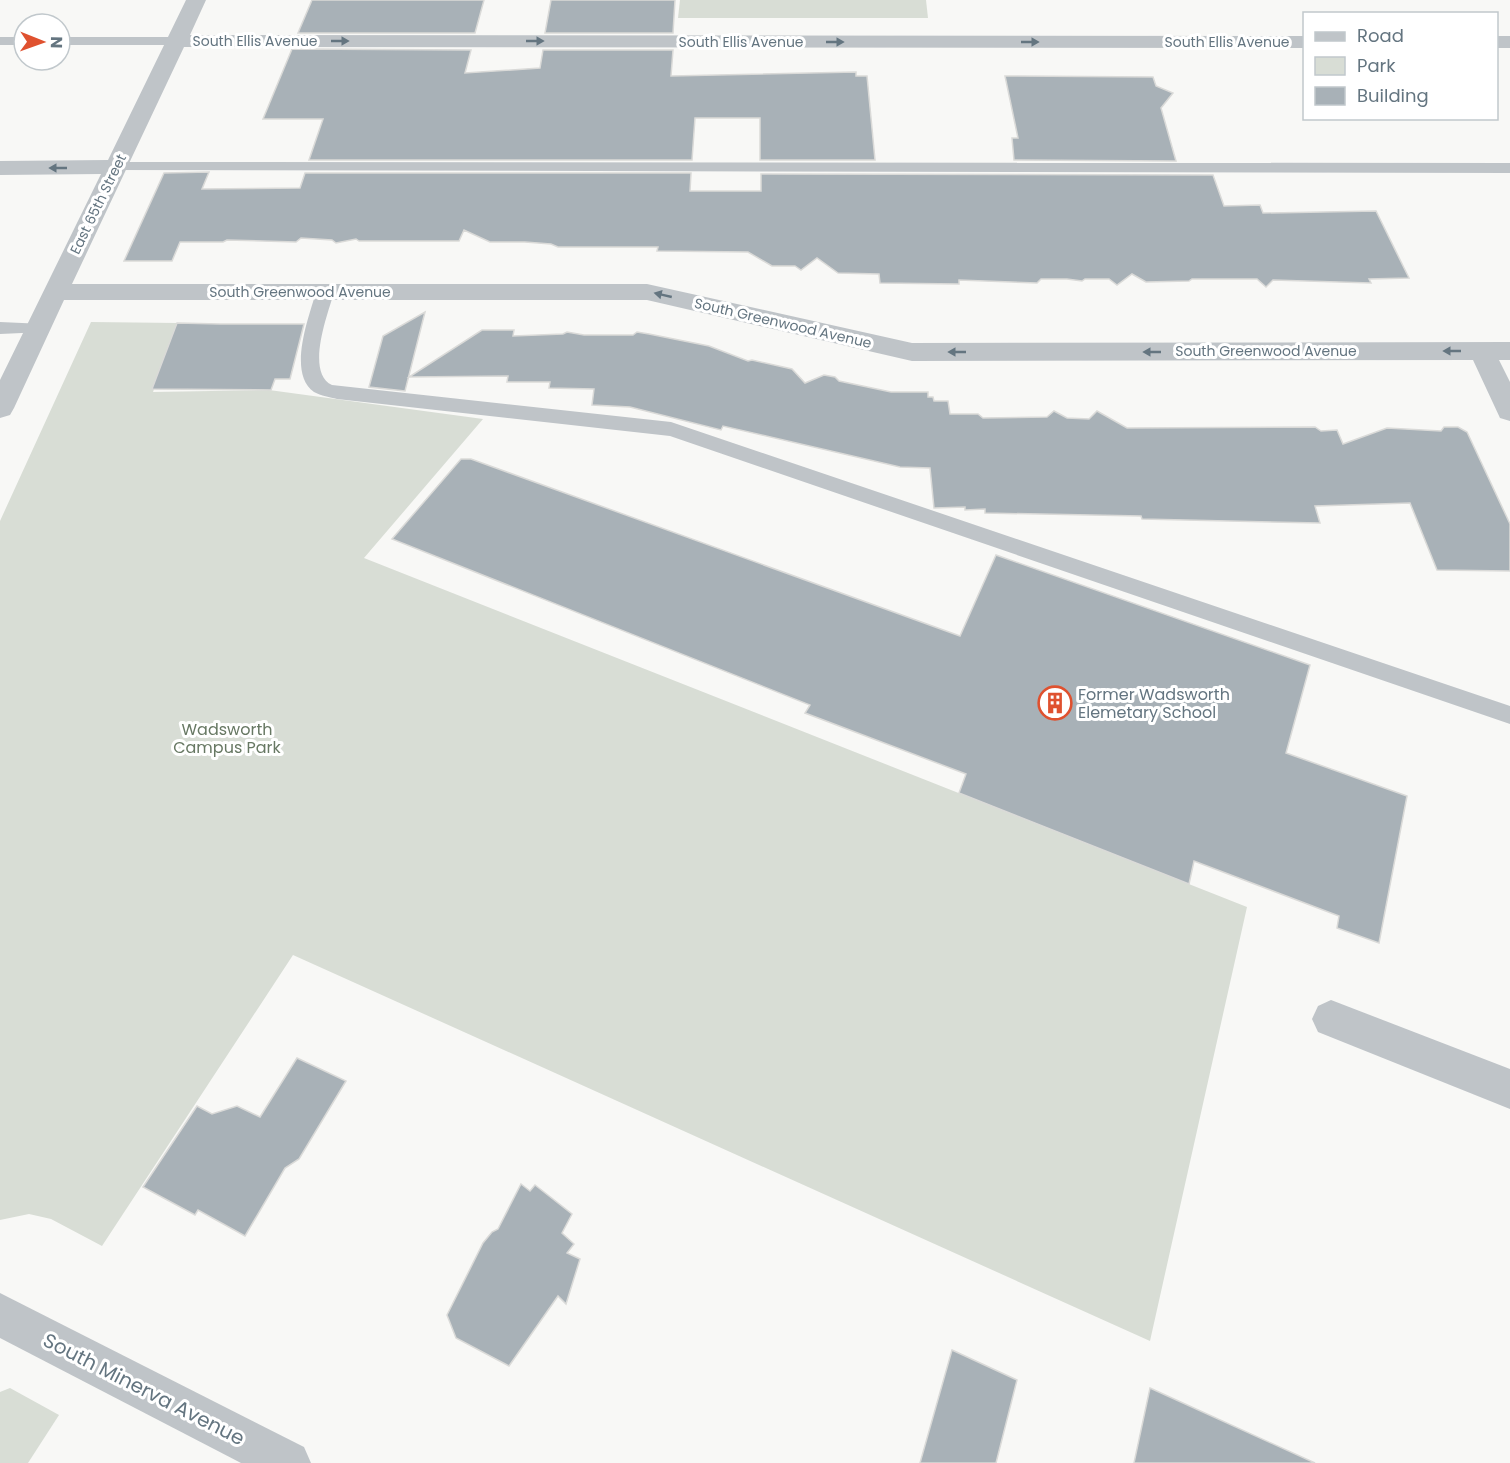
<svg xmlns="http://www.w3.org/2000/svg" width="1510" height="1463" font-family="Poppins,sans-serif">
	<rect width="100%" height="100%" fill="#f8f8f6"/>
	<g fill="#d8ddd5">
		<path d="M680,0h246l2,18h-250z"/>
		<path d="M91,322l87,1 -25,69 116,-2 214,29 -119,139 883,349 -97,434 -857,-386 -191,291 -51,-27 -22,-5 -29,6v-699z"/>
		<path d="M10,1388l49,27 -31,48h-28v-71z"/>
	</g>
	<g fill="#a8b1b7" stroke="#dadad8" stroke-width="1.5">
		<path d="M312,0h172l-9,33h-177z"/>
		<path d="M551,0h124l-2,33h-128z"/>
		<path d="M292,49l179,1 -6,23 75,-5 3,-18h130l-2,26 185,-4v4h11l8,84h-115v-42h-65l-3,42h-383l14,-41h-60z"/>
		<path d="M1005,76l148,1 3,9 17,7 -12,15 15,53 -162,-1 -2,-22h6z"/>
		<path d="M209,172l-7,17 98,-1 5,-15h386l-1,18h71v-17l452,1 11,31 36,-1 3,8 113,-2 33,67 -40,1 2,4 -98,-3 -7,7 -9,-8h-65l-3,2 -43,1 -14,-8 -15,11 -8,-6h-24l-3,2 -15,-2h-26l-4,4 -78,-3v4l-79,-1 -1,-9 -41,-1 -21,-15 -16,12 -6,-4h-23l-24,-14 -91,-1 1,-4h-100l-7,-3 -26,-2h-35l-26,-12 -5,11h-100l-3,-2 -20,4 -4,-3 -31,-2 -5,4 -69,-2 -4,2h-43l-8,19h-48l40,-88z"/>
		<path d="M425,312l-20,79 -36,-4 14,-51z"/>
		<path d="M177,323l43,1h84l-14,55h-15l-4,11 -119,-1z"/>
		<path d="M482,330h32l-1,6 50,-2 4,-2 17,3h49l4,-3 12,2 60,12 39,15 4,-1 40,9 13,14 19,-8 11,2 4,4 52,11h37v5h5l1,4h14l2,13h28l5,4 64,-1 7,-6 13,7 22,1 8,-8 30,17 188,-1 6,4 16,-1 6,14 44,-16 54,3 3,-4h14l9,5 43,92v47l-73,-1 -27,-67 -95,3 5,17 -178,-4 -1,-3 -156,-3v-4l-20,1v-3l-31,1 -4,-40 -30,-1 -177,-41 -2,4 -91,-23 -38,-2 2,-16 -45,-1 1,-6h-43l1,-6 -99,1z"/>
		<path d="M461,459h10l489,177 36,-81 314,110 -24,88 121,43 -28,147 -42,-15 2,-12 -145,-55 -5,23 -230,-91 7,-19 -161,-61 5,-8 -418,-166z"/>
		<path d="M297,1058l49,23 -47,78 -14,9 -40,68 -47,-26 -3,5 -52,-28 54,-81 15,8 25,-8 23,11z"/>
		<path d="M521,1184l9,7 5,-6 37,29 -10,19 12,11 -7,9 13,6 -14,45 -8,-8 -49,70 -53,-28 -9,-23 36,-72 9,-11 6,-3z"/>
		<path d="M952,1350l65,30 -21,83h-76z"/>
		<path d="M1150,1388l165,75h-181z"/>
	</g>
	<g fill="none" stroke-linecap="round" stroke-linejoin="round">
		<g fill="#bfc4c8" fill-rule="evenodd">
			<rect x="0" y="37" width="24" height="8"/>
			<path d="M60,37h117l7,4 -7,4h-117z"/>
			<path d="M116,162l1394,1v10l-1400,-3 -2,-3 2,-3z"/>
			<path d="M325,286l6,2 3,4c-6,22 -29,80 -2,93l339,37 839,284v18l-840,-288 -333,-37c-7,-2 -16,-3 -23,-7 -27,-19 -5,-75 2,-100l3,-4z"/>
			<path d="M0,322l44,2 3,4 -3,4 -44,2z"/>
		</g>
		<g fill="#bfc4c8" fill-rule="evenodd">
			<path d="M186,0h20l-16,35 1114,1v12l-1120,-1 -112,237h575l265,59 598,-1v18h-11l11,22v39l-10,-3 -27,-58 -561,1 -265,-61h-583l-50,108 -4,7 -10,3v-38l101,-206 -101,1v-14l108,-1z"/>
			<rect x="1496" y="36" width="14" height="12"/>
			<path d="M1331,1000l179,69v40l-192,-77 -6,-13 6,-13z"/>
			<path d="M0,1293l304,154 7,16h-70l-241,-125z"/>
		</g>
	</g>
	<defs><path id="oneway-solid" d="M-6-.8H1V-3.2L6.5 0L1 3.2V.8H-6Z" transform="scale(1.5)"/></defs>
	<g fill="#647580">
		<use href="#oneway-solid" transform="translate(340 41)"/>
		<use href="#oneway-solid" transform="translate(535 41)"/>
		<use href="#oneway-solid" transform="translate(835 42)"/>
		<use href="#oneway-solid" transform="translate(1030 42)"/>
		<use href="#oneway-solid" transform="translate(58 168) rotate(180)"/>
		<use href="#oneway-solid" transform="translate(663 295) rotate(-167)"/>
		<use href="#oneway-solid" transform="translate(1452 351) rotate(180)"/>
		<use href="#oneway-solid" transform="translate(957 352) rotate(180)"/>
		<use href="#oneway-solid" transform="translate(1152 352) rotate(180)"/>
	</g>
	<defs>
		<g id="building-ring" transform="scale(1.725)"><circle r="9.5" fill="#fff" stroke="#df512f" stroke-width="1.5"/><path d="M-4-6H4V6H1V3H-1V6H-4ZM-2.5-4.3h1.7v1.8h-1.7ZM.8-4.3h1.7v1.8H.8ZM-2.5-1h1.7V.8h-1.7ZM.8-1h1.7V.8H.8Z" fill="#df512f"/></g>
	</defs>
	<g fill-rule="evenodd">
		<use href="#building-ring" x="1055" y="703"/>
	</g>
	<g text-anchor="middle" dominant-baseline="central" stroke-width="6" stroke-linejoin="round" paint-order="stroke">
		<g font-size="14" fill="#647580" stroke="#fff">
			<text x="255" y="41">South Ellis Avenue</text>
			<text x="741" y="42">South Ellis Avenue</text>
			<text x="1227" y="42">South Ellis Avenue</text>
			<text transform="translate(98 204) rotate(-64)">East 65th Street</text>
			<text x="300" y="292">South Greenwood Avenue</text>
			<text transform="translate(783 323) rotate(13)">South Greenwood Avenue</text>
			<text x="1266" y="351">South Greenwood Avenue</text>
		</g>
		<g font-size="16" fill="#647580" stroke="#fff" text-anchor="start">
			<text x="1078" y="694">Former Wadsworth<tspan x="1078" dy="18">Elemetary School</tspan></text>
		</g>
		<g font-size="16" fill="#677863" stroke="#fff">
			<text x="227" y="729">Wadsworth<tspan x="227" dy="18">Campus Park</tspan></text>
		</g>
		<g font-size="20" fill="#647580" stroke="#fff">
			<text transform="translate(144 1389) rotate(27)">South Minerva Avenue</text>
		</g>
	</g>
	<rect x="1303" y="12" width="195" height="108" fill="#ffffff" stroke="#c1c8cc" stroke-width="1.5"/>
	<rect x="1315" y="32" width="30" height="9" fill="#bfc4c8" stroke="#c1c8cc" stroke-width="1.5"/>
	<text x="1357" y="42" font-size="18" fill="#647580">Road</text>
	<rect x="1315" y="57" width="30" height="18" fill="#d8ddd5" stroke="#c1c8cc" stroke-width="1.5"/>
	<text x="1357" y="72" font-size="18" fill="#647580">Park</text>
	<rect x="1315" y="87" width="30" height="18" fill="#a8b1b7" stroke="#c1c8cc" stroke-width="1.5"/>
	<text x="1357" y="102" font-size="18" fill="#647580">Building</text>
	<g transform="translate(42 42) rotate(91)"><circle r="28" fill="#ffffff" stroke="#c1c8cc" stroke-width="1.5"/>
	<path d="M0-4.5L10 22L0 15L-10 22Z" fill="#df512f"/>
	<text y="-9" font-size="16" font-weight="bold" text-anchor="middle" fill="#647580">N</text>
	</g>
</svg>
